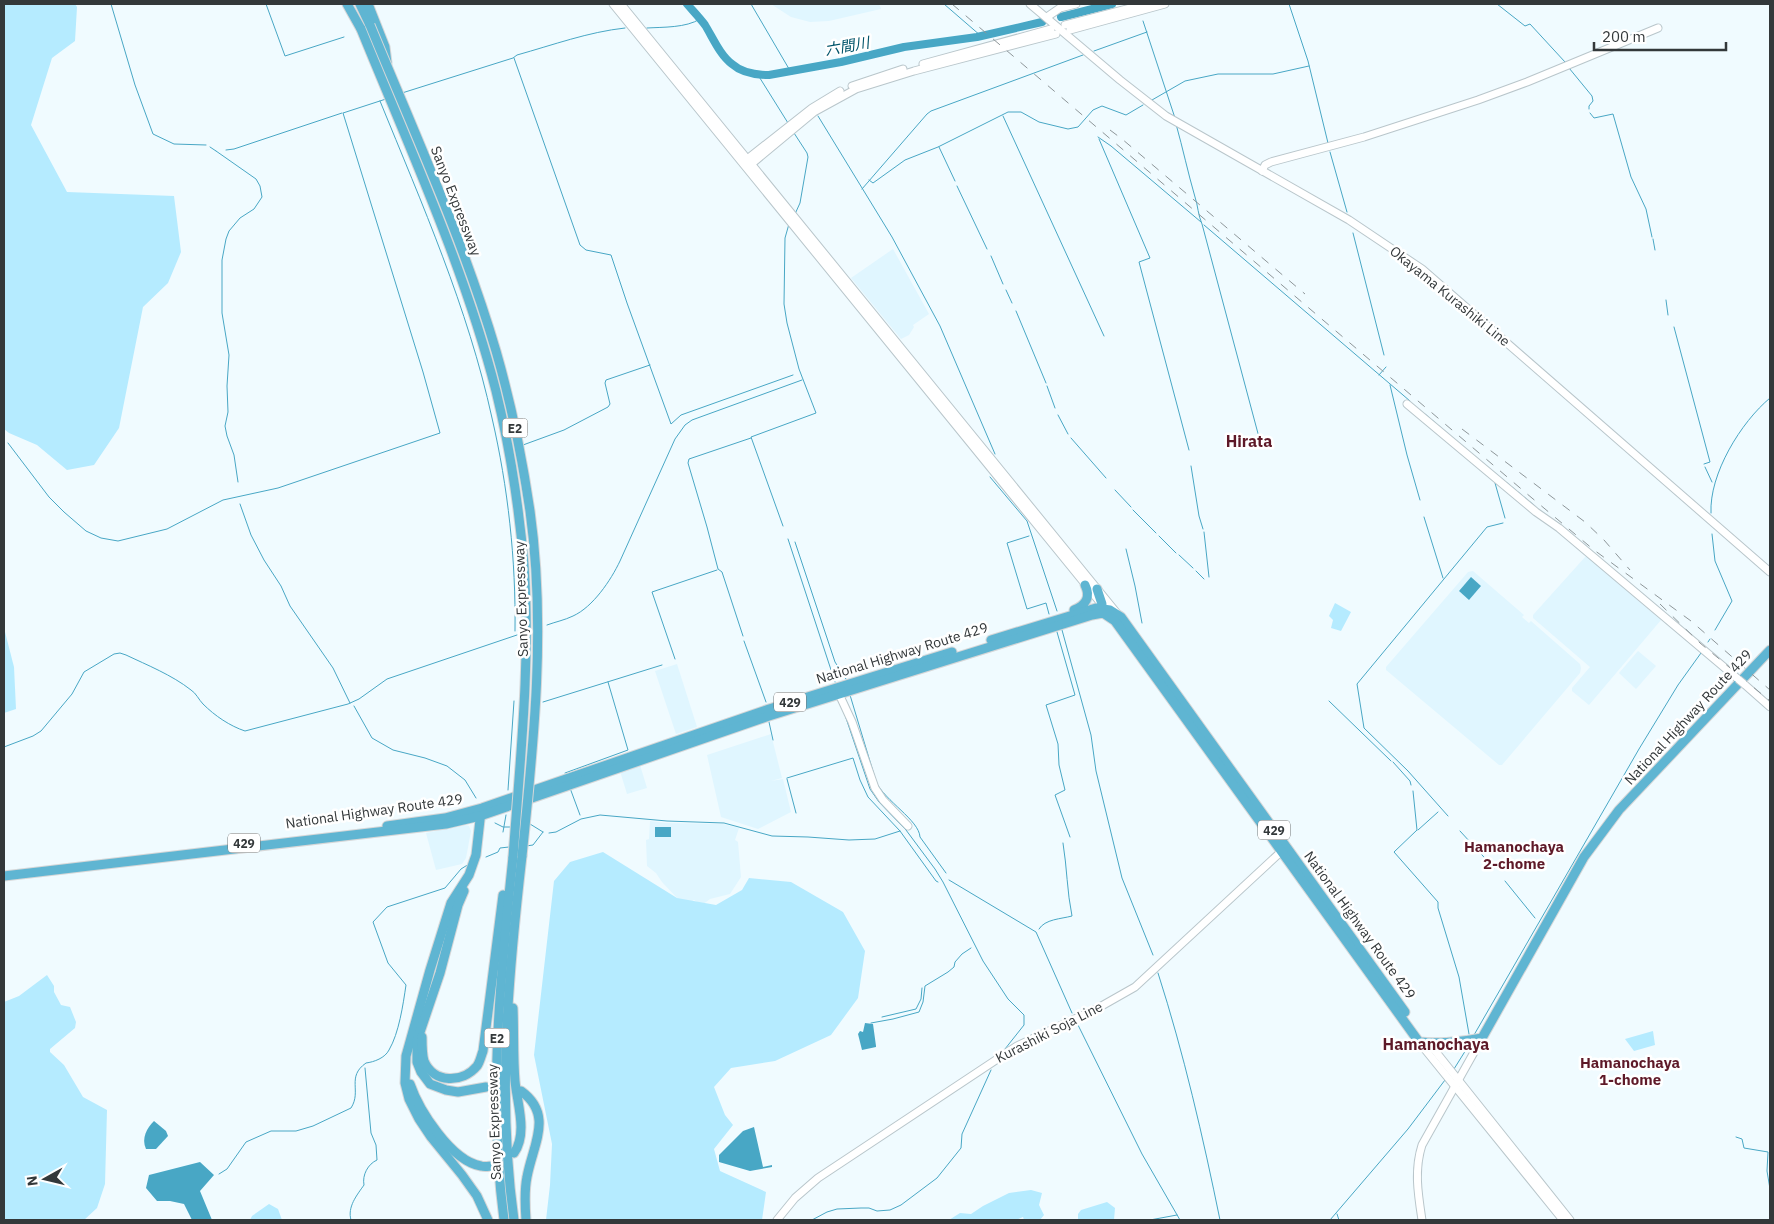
<svg xmlns="http://www.w3.org/2000/svg" width="1774" height="1224" font-family="'IBM Plex Sans','Noto Sans JP',sans-serif">
	<rect width="100%" height="100%" fill="#f0fbff"/>
	<g fill="#e0f6ff">
		<path d="M771,4h108l2,5 -52,12 -19,1 -19,-5z"/>
		<path d="M893,249l36,65 -16,11 1,2 -5,8 -8,4 -50,-61z"/>
		<path d="M1586,556l75,64 -72,85 -17,-14v-3l18,-21 -57,-49v-3z"/>
		<path d="M1473,571l51,44 -2,2 7,6 2,-2 49,43 1,4 -1,5 -78,92h-3l-113,-95v-3l82,-95z"/>
		<path d="M1638,651l18,15 -20,23 -17,-16z"/>
		<path d="M677,664l20,63 -21,7 -21,-63z"/>
		<path d="M771,734l11,44 -11,3 12,-2 8,33 -33,17 -34,-11 -3,-1 -14,-62z"/>
		<path d="M640,765l7,23 -20,6 -7,-23z"/>
		<path d="M650,821l16,2 57,1 16,4 -4,12 3,2 3,35 -11,17 -20,5 -8,6 -8,-5 -7,4 -7,-3 -18,-19 -6,-9 -9,-7 -1,-26 3,-1z"/>
		<path d="M466,825l3,1 2,5 -5,27 -4,6 -26,6 -10,-37z"/>
	</g>
	<g fill="#b5ebff">
		<path d="M4,4h71l2,3 -2,34 -23,17 -21,67 36,67 107,4 7,56 -13,31 -25,24 -24,121 -25,37 -27,5 -30,-25 -28,-12 -5,-4z"/>
		<path d="M1335,603l16,9 -10,19 -10,-3 2,-8 -4,-4z"/>
		<path d="M4,628l10,39 2,42 -12,4z"/>
		<path d="M603,852l74,46 39,7 26,-15 7,-12 42,4 52,30 22,39 -7,47 -27,37 -56,26 -44,7 -17,19 11,28 8,10 -19,24 6,22 46,21 -4,28h-216l4,-35 2,-41 -18,-89 20,-174 16,-19z"/>
		<path d="M47,975l7,11v6l7,13 9,2 6,15 -1,6 -25,21v3l14,13 19,32 24,13 -2,74 -8,24 -13,12h-80v-218l15,-6z"/>
		<path d="M1653,1031l2,14 -21,6 -9,-12z"/>
		<path d="M1031,1190l11,3 -3,12 5,10 -4,5h-16l-1,-3 -7,3h-67l11,-7 11,1 12,-8 26,-13z"/>
		<path d="M1107,1202l8,6 -1,12h-36v-6l3,-4z"/>
		<path d="M269,1204l9,5 4,11h-32l2,-4z"/>
	</g>
	<g fill="#48a7c5">
		<path d="M1471,577l10,9 -12,14 -10,-9z"/>
		<rect x="655" y="827" width="16" height="10"/>
		<path d="M865,1023l8,1 3,22v1l-14,3 -4,-16 2,-3 3,1z"/>
		<path d="M154,1121l12,10 2,5 -12,13h-10c-5,-11 1,-21 8,-28z"/>
		<path d="M754,1127l9,40 9,-2v2l-22,4 -31,-9v-7l24,-24z"/>
		<path d="M200,1162l14,13 -14,16 12,29h-20l-8,-16 -14,-3h-13l-11,-13 3,-13z"/>
	</g>
	<g fill="none" stroke-linecap="round" stroke-linejoin="round">
		<g stroke="#48a7c5" stroke-width="1">
			<path d="M111,4l24,81 18,49 21,10 32,1"/>
			<path d="M266,4l19,52 59,-19"/>
			<path d="M751,4l41,70"/>
			<path d="M944,4l37,32"/>
			<path d="M1289,4l19,57 20,82"/>
			<path d="M1497,4l28,22 5,-2 35,38"/>
			<path d="M1143,21l32,97"/>
			<path d="M647,28c16,-1 39,0 53,-9"/>
			<path d="M1094,51l53,-19"/>
			<path d="M514,58l66,187 6,5 25,5 16,48 44,121 10,-9 112,-40"/>
			<path d="M1569,68l23,28 1,5 -4,5v3"/>
			<path d="M758,75l30,48"/>
			<path d="M402,93l111,-35 4,-3c36,-10 71,-23 108,-27"/>
			<path d="M1152,100l33,-19 33,-7h55l36,-8"/>
			<path d="M380,101c42,103 88,207 112,317 16,69 24,142 23,213"/>
			<path d="M1590,113l4,5 19,-4 18,63 15,32 6,28"/>
			<path d="M818,116l74,121 48,89 55,128"/>
			<path d="M1003,116l101,220"/>
			<path d="M1176,124c7,25 12,49 19,73 3,9 3,18 7,27l58,217"/>
			<path d="M794,133l13,20 1,4 -8,46 -5,11"/>
			<path d="M1098,137l13,9 90,76"/>
			<path d="M1099,139l51,119 -11,4 50,188"/>
			<path d="M210,147l6,4"/>
			<path d="M939,147l16,34"/>
			<path d="M226,150l8,-1 108,-36"/>
			<path d="M216,151l40,28 4,7 2,11 -8,12 -14,9 -11,13 -3,8 -4,21v53l7,42 -2,31 1,26 -3,14 2,10 7,19 4,27"/>
			<path d="M1330,152l17,60"/>
			<path d="M869,180l4,3 32,-23 33,-13 70,-35h13l18,10 29,7 10,-2 15,-17 9,-4 24,9 17,-10"/>
			<path d="M957,186l30,63"/>
			<path d="M862,189l65,-75 4,-3 152,-56"/>
			<path d="M1204,225l206,176"/>
			<path d="M1353,233l31,122"/>
			<path d="M1653,239l2,11"/>
			<path d="M991,256l12,28"/>
			<path d="M1006,290l6,13"/>
			<path d="M1666,300l2,15"/>
			<path d="M1016,311l30,72"/>
			<path d="M1674,327l36,135 -6,2"/>
			<path d="M1379,375l7,-8"/>
			<path d="M1390,385l17,70 13,45"/>
			<path d="M1047,386l8,22"/>
			<path d="M1425,414l70,60"/>
			<path d="M1058,415l10,19"/>
			<path d="M1071,438l35,40"/>
			<path d="M8,443l41,54 15,15 22,19 15,7 17,3 49,-12 56,-29 55,-12 162,-55 -17,-61 -80,-259 43,-14"/>
			<path d="M523,445l41,-15 44,-23 2,-3 -5,-21 1,-3 44,-15"/>
			<path d="M1191,466l8,50 4,13"/>
			<path d="M1705,467l7,15"/>
			<path d="M1495,473l40,33"/>
			<path d="M990,477l37,44 30,90"/>
			<path d="M1495,483l10,35"/>
			<path d="M1115,490l16,17"/>
			<path d="M240,504l11,31 13,25 17,26 9,20 43,62 17,35"/>
			<path d="M1133,510l23,23"/>
			<path d="M1711,513c-2,-39 30,-91 59,-115"/>
			<path d="M1424,517l19,61"/>
			<path d="M783,526l-32,-89 65,-24 -17,-44 -12,-46 -3,-19 1,-66 4,-14"/>
			<path d="M1204,532l5,45"/>
			<path d="M1712,534l3,27 17,40 -17,29"/>
			<path d="M1029,536l-22,7 20,66 19,-6 3,11"/>
			<path d="M1159,536l17,17"/>
			<path d="M788,539l47,143"/>
			<path d="M795,542l40,120 11,17"/>
			<path d="M1126,549l9,37 7,37"/>
			<path d="M1179,555l14,13"/>
			<path d="M1196,571l8,8"/>
			<path d="M547,625c8,-3 18,-5 26,-9 20,-9 38,-36 47,-55l55,-122 10,-14 7,-5 110,-40"/>
			<path d="M1062,630l29,105 5,36 26,107 31,77"/>
			<path d="M1057,632l18,63 -29,10 12,39 1,21 6,25 -10,5 15,42"/>
			<path d="M743,636l-21,-64 -4,-3 -11,-42 -19,-64 1,-4 62,-21"/>
			<path d="M744,641l22,61"/>
			<path d="M1708,642l2,-3"/>
			<path d="M675,659l-23,-67 65,-22"/>
			<path d="M850,695l25,83"/>
			<path d="M1329,701l62,60"/>
			<path d="M543,702l119,-37"/>
			<path d="M354,706l18,32 21,12 32,8 22,8 18,14 11,18"/>
			<path d="M846,718l24,71 9,13 27,28 29,39 8,13 40,79 25,38 16,16v10l-19,24"/>
			<path d="M769,722l4,18"/>
			<path d="M4,747l29,-11 8,-5 31,-37 12,-22 30,-18 6,-1 6,2c21,10 46,20 65,35 5,3 8,10 12,14 12,12 27,22 42,27l103,-27 11,-5 28,-20 130,-44"/>
			<path d="M1393,762l17,19 1,4"/>
			<path d="M565,773l63,-23 -20,-68"/>
			<path d="M787,778l66,-20 7,22 8,17 32,34 36,50 2,1"/>
			<path d="M787,779l9,34"/>
			<path d="M876,782c9,19 43,38 44,55l26,36"/>
			<path d="M570,788l10,27"/>
			<path d="M508,790l6,-89"/>
			<path d="M1413,791l4,39 -23,22 44,50v6l21,69 10,57"/>
			<path d="M1448,816l-40,-45 -44,-43 -7,-44 130,-157 16,-4"/>
			<path d="M495,823l8,4h8"/>
			<path d="M530,824l13,8"/>
			<path d="M1418,830l20,-18"/>
			<path d="M1460,831l34,37"/>
			<path d="M503,832l3,-17"/>
			<path d="M549,833l7,-1 25,-13 19,-4 67,6 57,2 48,13 36,1 41,3 26,-1 25,-8"/>
			<path d="M526,846l7,-1 10,-13"/>
			<path d="M486,857l12,-5 2,-4 9,-1"/>
			<path d="M949,880l87,52 36,81"/>
			<path d="M1505,881l30,37"/>
			<path d="M1039,929c6,-10 22,-10 33,-13 -5,-24 -5,-49 -9,-73"/>
			<path d="M1158,973c26,81 45,164 62,247"/>
			<path d="M882,1017l34,-8 5,-10 1,-11"/>
			<path d="M871,1023l22,-4 26,-7 4,-10 2,-16 23,-14 6,-5 1,-5 7,-8 9,-6"/>
			<path d="M1078,1025l64,129 38,66"/>
			<path d="M1474,1035l165,-286 39,-64 23,-32"/>
			<path d="M1454,1069l15,-24"/>
			<path d="M1736,1137l6,2 2,9 24,4 -1,19 3,18"/>
			<path d="M219,1174l8,-5 19,-27 25,-11h25l17,-5 38,-18c11,-17 -5,-31 15,-45 8,-1 19,-5 23,-13 10,-17 14,-45 17,-65l-18,-22 -15,-41 14,-15 58,-19 16,-19 8,-5"/>
			<path d="M1337,1214l2,6"/>
			<path d="M351,1220c-4,-13 6,-25 13,-35 -2,-10 4,-21 13,-25l-1,-15 -5,-12 -6,-65"/>
			<path d="M812,1220l15,-8 10,-3 24,-1h8l8,3 13,-1 11,-5 36,-27 24,-30 1,-14 29,-64"/>
			<path d="M1150,1220l27,-5"/>
			<path d="M1330,1220l78,-91 37,-49"/>
		</g>
		<g stroke="#48a7c5" stroke-width="8">
			<path d="M687,4c6,7 12,13 18,21 8,13 15,30 27,39 10,9 24,11 37,11l72,-13 63,-15 73,-10 65,-15"/>
			<path d="M1061,17l51,-13"/>
		</g>
		<g stroke="#b9c6cb" stroke-width="9">
			<g id="secondary">
				<path d="M613,4l486,597"/>
				<path d="M621,4l495,608"/>
				<path d="M1030,4l90,76 46,36 183,104 73,49 348,303"/>
				<path d="M1047,17l13,-9 16,-4"/>
				<path d="M1065,25l81,-21"/>
				<path d="M1070,30l95,-26"/>
				<path d="M923,64l128,-35"/>
				<path d="M852,86l51,-17"/>
				<path d="M746,160l66,-52 28,-17"/>
				<path d="M749,166l65,-54 42,-23 58,-18 142,-37"/>
				<path d="M1262,171l3,-6 6,-3 93,-25 114,-37 49,-18 131,-54"/>
				<path d="M1407,404l129,108 23,16 179,151"/>
				<path d="M1744,684l26,23"/>
				<path d="M839,694l13,28 23,66 8,12 25,26"/>
				<path d="M1419,1042l144,178"/>
				<path d="M1428,1042l142,178"/>
				<path d="M777,1220l18,-22 23,-20 199,-132 81,-38 37,-21 149,-138"/>
				<path d="M1422,1220c-4,-26 -8,-50 0,-75l60,-107"/>
			</g>
		</g>
		<g stroke="#d6d7d8" stroke-width="11">
			<g id="highway">
				<path d="M347,4l14,25"/>
				<path d="M360,4l10,21"/>
				<path d="M368,4l17,43 2,16"/>
				<path d="M1097,589l5,15 -4,9"/>
				<path d="M1074,610c12,-5 17,-13 11,-25"/>
				<path d="M991,640l105,-32 14,2 11,7 284,395"/>
				<path d="M481,811l-5,44 -7,20 -18,28 -21,67 -24,86 -1,27 4,16 10,20 12,18 31,38 15,21 11,24"/>
				<path d="M387,826l58,-8 37,-10 287,-99 183,-57"/>
				<path d="M4,876l442,-52 34,-8 289,-100 323,-101 11,-2 12,8 304,421c21,2 42,0 63,-4l102,-181 35,-47 151,-160"/>
				<path d="M464,891l-6,14 -18,68 -23,68v21l4,10 9,12 16,6 12,2 28,-5"/>
				<path d="M513,1008c1,24 0,49 2,73 2,22 13,52 -1,72"/>
				<path d="M422,1037c0,7 0,17 2,24 10,23 39,22 53,5 3,-4 4,-10 6,-15l20,-156"/>
				<path d="M410,1084c9,26 41,77 71,82 4,1 8,0 12,0"/>
				<path d="M521,1091c33,24 12,53 6,86 -3,14 -2,29 -1,43"/>
				<path d="M504,1220c-16,-121 -4,-242 9,-363"/>
				<path d="M514,1220c-17,-121 -6,-243 8,-364"/>
			</g>
		</g>
		<use href="#secondary" stroke="#fff" stroke-width="7"/>
		<use href="#highway" stroke="#5fb5d2" stroke-width="9"/>
		<g stroke="#8e9699" stroke-width="1" stroke-dasharray="9 9" stroke-linecap="butt">
			<path d="M952,4l574,489 68,57 97,71 79,69"/>
			<path d="M1110,130l12,9 183,155"/>
			<path d="M1462,429l123,93 19,18 26,30"/>
			<path d="M1660,604l40,39 70,58"/>
		</g>
		<g stroke="#b9c6cb" stroke-width="9" stroke-linecap="butt">
			<path id="secondary-bridge" d="M1738,679l6,5"/>
		</g>
		<g stroke="#d6d7d8" stroke-width="11" stroke-linecap="butt">
			<g id="highway-bridge">
				<path d="M370,25c44,107 93,214 126,326 15,52 26,106 34,160 16,114 4,231 -8,345"/>
				<path d="M361,29c48,118 103,237 135,362 14,57 23,116 28,174 7,97 -4,195 -11,292"/>
			</g>
		</g>
		<use href="#secondary-bridge" stroke="#fff" stroke-width="7"/>
		<use href="#highway-bridge" stroke="#5fb5d2" stroke-width="9"/>
	</g>
	<g text-anchor="middle" dominant-baseline="central" stroke-width="5" stroke-linejoin="round" paint-order="stroke">
		<g fill="#fff" stroke="#707475" stroke-width="1">
			<rect x="502.5" y="418.5" width="25" height="19" rx="4"/>
			<rect x="774" y="692.5" width="32" height="19" rx="4"/>
			<rect x="1258" y="820.5" width="32" height="19" rx="4"/>
			<rect x="228" y="833.5" width="32" height="19" rx="4"/>
			<rect x="484.5" y="1028.5" width="25" height="19" rx="4"/>
		</g>
		<g font-size="12" font-weight="bold" fill="#33383a">
			<text x="515" y="428">E2</text>
			<text x="790" y="702">429</text>
			<text x="1274" y="830">429</text>
			<text x="244" y="843">429</text>
			<text x="497" y="1038">E2</text>
		</g>
		<g font-size="14" fill="#33383a" stroke="#fff">
			<text transform="translate(456 201) rotate(69)">Sanyo Expressway</text>
			<text transform="translate(1450 296) rotate(39)">Okayama Kurashiki Line</text>
			<text transform="translate(521 599) rotate(-92)">Sanyo Expressway</text>
			<text transform="translate(902 653) rotate(-17)">National Highway Route 429</text>
			<text transform="translate(1688 717) rotate(-47)">National Highway Route 429</text>
			<text transform="translate(374 811) rotate(-8)">National Highway Route 429</text>
			<text transform="translate(1360 925) rotate(54)">National Highway Route 429</text>
			<text transform="translate(1049 1032) rotate(-27)">Kurashiki Soja Line</text>
			<text transform="translate(494 1122) rotate(-92)">Sanyo Expressway</text>
		</g>
		<g font-size="15" font-style="italic" fill="#00546a" stroke="#fff">
			<text transform="translate(847 46) rotate(-10)">六間川</text>
		</g>
		<g font-size="15" font-weight="bold" fill="#5e1928" stroke="#fff">
			<text x="1514" y="846">Hamanochaya<tspan x="1514" dy="17">2-chome</tspan></text>
			<text x="1630" y="1062">Hamanochaya<tspan x="1630" dy="17">1-chome</tspan></text>
		</g>
		<g font-size="16" font-weight="bold" fill="#5e1928" stroke="#fff">
			<text x="1249" y="441">Hirata</text>
			<text x="1436" y="1044">Hamanochaya</text>
		</g>
	</g>
	<rect width="1774" height="1224" fill="none" stroke="#33383a" stroke-width="10"/>
	<g transform="translate(45 1179) rotate(262)" stroke="#ffffff" stroke-width="4" paint-order="stroke">
	<path d="M0-4L9 19L0 12L-9 19Z" fill="#33383a"/>
	<text y="-8" font-size="14" font-weight="bold" text-anchor="middle" fill="#33383a">N</text>
	</g>
	<path d="M1594 42v8h132v-8" fill="none" stroke="#33383a" stroke-width="2.5"/>
	<text x="1602" y="42" font-size="15" fill="#33383a" stroke="#ffffff" stroke-width="4" paint-order="stroke">200 m</text>
</svg>
